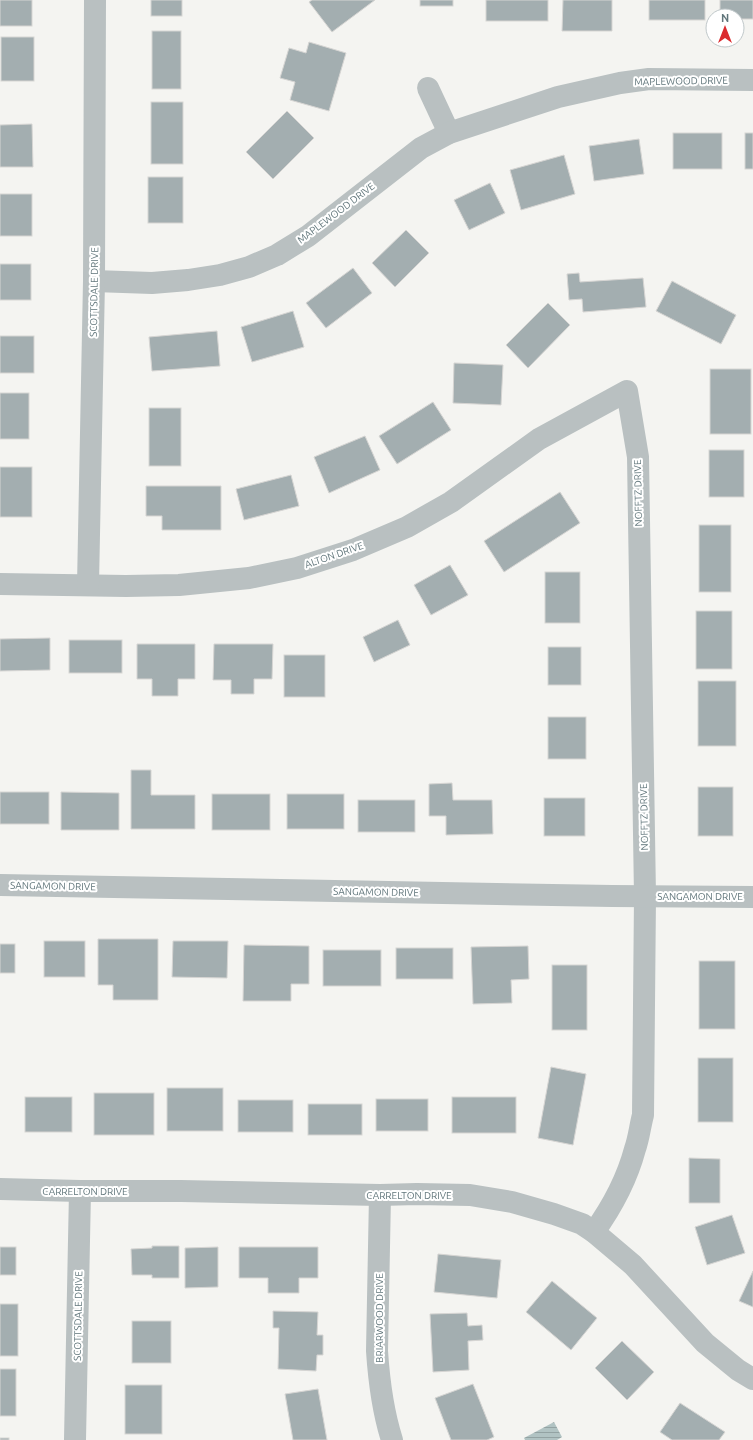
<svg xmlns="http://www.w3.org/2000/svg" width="753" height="1440" font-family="Ubuntu,sans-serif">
	<defs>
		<pattern id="water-rules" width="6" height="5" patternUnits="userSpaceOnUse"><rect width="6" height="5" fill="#b1c3c3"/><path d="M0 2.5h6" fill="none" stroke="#93a3a3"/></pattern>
	</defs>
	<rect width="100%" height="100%" fill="#f4f4f1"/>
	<path fill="url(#water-rules)" d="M554,1422l8,15 -5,3h-32l-1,-2z"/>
	<g fill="#a3aeb0" stroke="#d6d5d3">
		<rect x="0" y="0" width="32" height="26"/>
		<rect x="151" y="0" width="31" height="16"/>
		<path d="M312,0h63l-43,32 -23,-30z"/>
		<rect x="420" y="0" width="33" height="6"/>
		<rect x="486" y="0" width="62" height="21"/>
		<path d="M563,0h49v31h-50z"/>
		<rect x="649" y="0" width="56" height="20"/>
		<path d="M720,0h33v19h-16v-3h-17z"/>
		<rect x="152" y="31" width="29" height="58"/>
		<rect x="1" y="37" width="33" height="44"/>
		<path d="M309,42l37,11 -17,58 -39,-11 5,-18 -15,-4 9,-30 17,5z"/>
		<rect x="151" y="102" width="32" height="62"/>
		<path d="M287,111l27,27 -41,41 -27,-27z"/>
		<path d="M32,124l1,43h-33v-42z"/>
		<rect x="673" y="133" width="49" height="36"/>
		<rect x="745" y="133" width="8" height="36"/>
		<path d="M639,139l5,35 -50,7 -5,-35z"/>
		<path d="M564,155l11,39 -54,16 -11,-40z"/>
		<rect x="148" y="177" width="35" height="46"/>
		<path d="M490,183l15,30 -36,17 -15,-30z"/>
		<rect x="0" y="194" width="32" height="42"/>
		<path d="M406,230l23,23 -34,34 -23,-24z"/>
		<rect x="0" y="264" width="31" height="36"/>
		<path d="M353,268l19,25 -46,35 -20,-25z"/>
		<path d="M579,273l1,9 63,-4 3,29 -63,5 -1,-13 -13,1 -2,-26z"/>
		<path d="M672,281l64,34 -15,29 -65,-33z"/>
		<path d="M548,303l22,22 -42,43 -22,-23z"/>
		<path d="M293,311l11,36 -52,15 -11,-35z"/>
		<path d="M217,331l3,35 -68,5 -3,-34z"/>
		<rect x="0" y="336" width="34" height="37"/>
		<path d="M454,363l49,2 -2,40 -48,-2z"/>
		<rect x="710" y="369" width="41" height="65"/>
		<rect x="0" y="393" width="29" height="46"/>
		<path d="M433,402l18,28 -54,34 -18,-28z"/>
		<rect x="149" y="408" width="32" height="58"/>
		<path d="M365,436l15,34 -51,23 -15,-36z"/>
		<rect x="709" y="450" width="35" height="47"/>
		<rect x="0" y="467" width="32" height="50"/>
		<path d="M291,475l8,31 -55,14 -8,-31z"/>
		<path d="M146,486h75v44h-59v-14h-16z"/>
		<path d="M560,492l20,31 -76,49 -20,-31z"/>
		<rect x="699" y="525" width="32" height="67"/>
		<path d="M450,565l18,30 -37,20 -17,-30z"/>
		<rect x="545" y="572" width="35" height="51"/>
		<rect x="696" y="611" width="36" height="58"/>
		<path d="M398,620l12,25 -36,17 -11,-25z"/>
		<path d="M50,638v32l-50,1v-32z"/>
		<rect x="69" y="640" width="53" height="33"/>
		<path d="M137,644h58v35h-17v17h-26v-17h-15z"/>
		<path d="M214,644h59l-1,35h-18v15h-23v-14h-18z"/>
		<rect x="548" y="647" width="33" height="38"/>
		<rect x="284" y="655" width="41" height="42"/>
		<rect x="698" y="681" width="38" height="65"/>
		<rect x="548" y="717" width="38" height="42"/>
		<path d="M131,770h20v25h44v34h-64z"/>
		<path d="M452,783l1,17h39l1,34 -47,1v-19h-17v-32z"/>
		<rect x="698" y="787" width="35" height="49"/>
		<rect x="0" y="792" width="49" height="32"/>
		<path d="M61,792l58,1v37h-58z"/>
		<rect x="212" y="794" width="58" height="36"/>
		<rect x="287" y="794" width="57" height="35"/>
		<rect x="544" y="798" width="41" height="38"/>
		<rect x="358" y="800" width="57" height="32"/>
		<path d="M98,939h60v61h-45v-15h-15z"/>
		<rect x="44" y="941" width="41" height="36"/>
		<path d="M173,941h55l-1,37 -55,-1z"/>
		<rect x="0" y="944" width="15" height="29"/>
		<path d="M244,945l65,1v38h-18v17h-48z"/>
		<path d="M528,946l1,33 -18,1 1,23 -39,1 -2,-57z"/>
		<rect x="396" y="948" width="57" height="31"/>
		<rect x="323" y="950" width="58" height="36"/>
		<rect x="699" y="961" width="36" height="68"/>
		<rect x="552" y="965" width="35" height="65"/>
		<rect x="698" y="1058" width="35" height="64"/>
		<path d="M551,1067l35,7 -13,71 -35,-7z"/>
		<rect x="167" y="1088" width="56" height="43"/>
		<rect x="94" y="1093" width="60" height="42"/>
		<rect x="25" y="1097" width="47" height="35"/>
		<rect x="452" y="1097" width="64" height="36"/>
		<rect x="376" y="1099" width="52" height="32"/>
		<rect x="238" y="1100" width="55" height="32"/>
		<rect x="308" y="1104" width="54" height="31"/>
		<path d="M689,1158l31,1v44h-31z"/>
		<path d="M732,1215l13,38 -38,12 -12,-38z"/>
		<path d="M152,1246h27v32h-27v-3h-20l-1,-26 21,-1z"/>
		<rect x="0" y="1247" width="16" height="28"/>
		<path d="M218,1247v40l-33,1v-40z"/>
		<path d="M239,1247h79v31h-19v15h-31v-15h-29z"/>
		<path d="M438,1254l63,6 -4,38 -63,-6z"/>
		<path d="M753,1271v36l-14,-6z"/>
		<path d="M552,1281l45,37 -26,32 -45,-38z"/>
		<rect x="0" y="1304" width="18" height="52"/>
		<path d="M273,1311l45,1 -1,23h6v20h-6l-1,16 -38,-2 1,-41h-6z"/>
		<path d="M467,1313l1,13 14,-1 1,15 -15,1 1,29 -36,2 -3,-58z"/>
		<rect x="132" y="1321" width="39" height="42"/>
		<path d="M622,1341l32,31 -27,28 -32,-32z"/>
		<rect x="0" y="1369" width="16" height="47"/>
		<path d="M473,1384l21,53 -7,3h-36l-16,-42z"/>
		<rect x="125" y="1385" width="37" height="49"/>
		<path d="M318,1389l9,51h-34l-8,-46z"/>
		<path d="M680,1403l45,29 -6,8h-47l-12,-8z"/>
		<rect x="0" y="1438" width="9" height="2"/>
	</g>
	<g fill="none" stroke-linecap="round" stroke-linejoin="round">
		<g stroke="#b9c0c1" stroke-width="22">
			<path d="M428,88l21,45"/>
			<path d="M94,281l58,2 36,-3 32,-5 29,-8 28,-12 31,-19 113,-88 28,-15 109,-36 62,-14 29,-4 104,1"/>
			<path d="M0,584l126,2 53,-1 70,-7 48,-10 56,-18 54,-23 44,-25 88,-63 88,-48 11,66 7,439 -2,219c-3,11 -4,23 -8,34 -8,30 -23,58 -41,83"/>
			<path d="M88,585l6,-304 1,-281"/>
			<path d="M0,885l612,11 141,1"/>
			<path d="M0,1189l80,2h101l199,4 37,-1 53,1 42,7 42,12 28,10 12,8 39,33 72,78 33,27 15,9"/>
			<path d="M380,1195l-3,156c2,30 6,61 15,89"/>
			<path d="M75,1440l5,-249"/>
		</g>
	</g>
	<g text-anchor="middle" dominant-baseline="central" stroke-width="4" stroke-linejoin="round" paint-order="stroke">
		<g font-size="10" fill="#61767b" stroke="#fff">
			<text transform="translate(681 81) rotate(-1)">MAPLEWOOD DRIVE</text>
			<text transform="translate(336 213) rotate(-37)">MAPLEWOOD DRIVE</text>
			<text transform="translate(94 292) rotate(-89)">SCOTTSDALE DRIVE</text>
			<text transform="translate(638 493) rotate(-91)">NOFFTZ DRIVE</text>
			<text transform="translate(334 555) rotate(-19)">ALTON DRIVE</text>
			<text transform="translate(644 817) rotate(-91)">NOFFTZ DRIVE</text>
			<text transform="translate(53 886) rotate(1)">SANGAMON DRIVE</text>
			<text transform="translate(376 892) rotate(1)">SANGAMON DRIVE</text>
			<text x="700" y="896">SANGAMON DRIVE</text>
			<text x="85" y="1191">CARRELTON DRIVE</text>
			<text x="409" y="1195">CARRELTON DRIVE</text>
			<text transform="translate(78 1316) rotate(-89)">SCOTTSDALE DRIVE</text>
			<text transform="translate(379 1318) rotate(-90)">BRIARWOOD DRIVE</text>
		</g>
	</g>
	<g transform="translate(725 28)"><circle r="19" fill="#ffffff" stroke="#c0c8ca"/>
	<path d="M0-3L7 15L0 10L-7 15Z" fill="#db2a2e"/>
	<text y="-6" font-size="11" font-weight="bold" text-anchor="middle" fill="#61767b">N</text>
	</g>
</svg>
